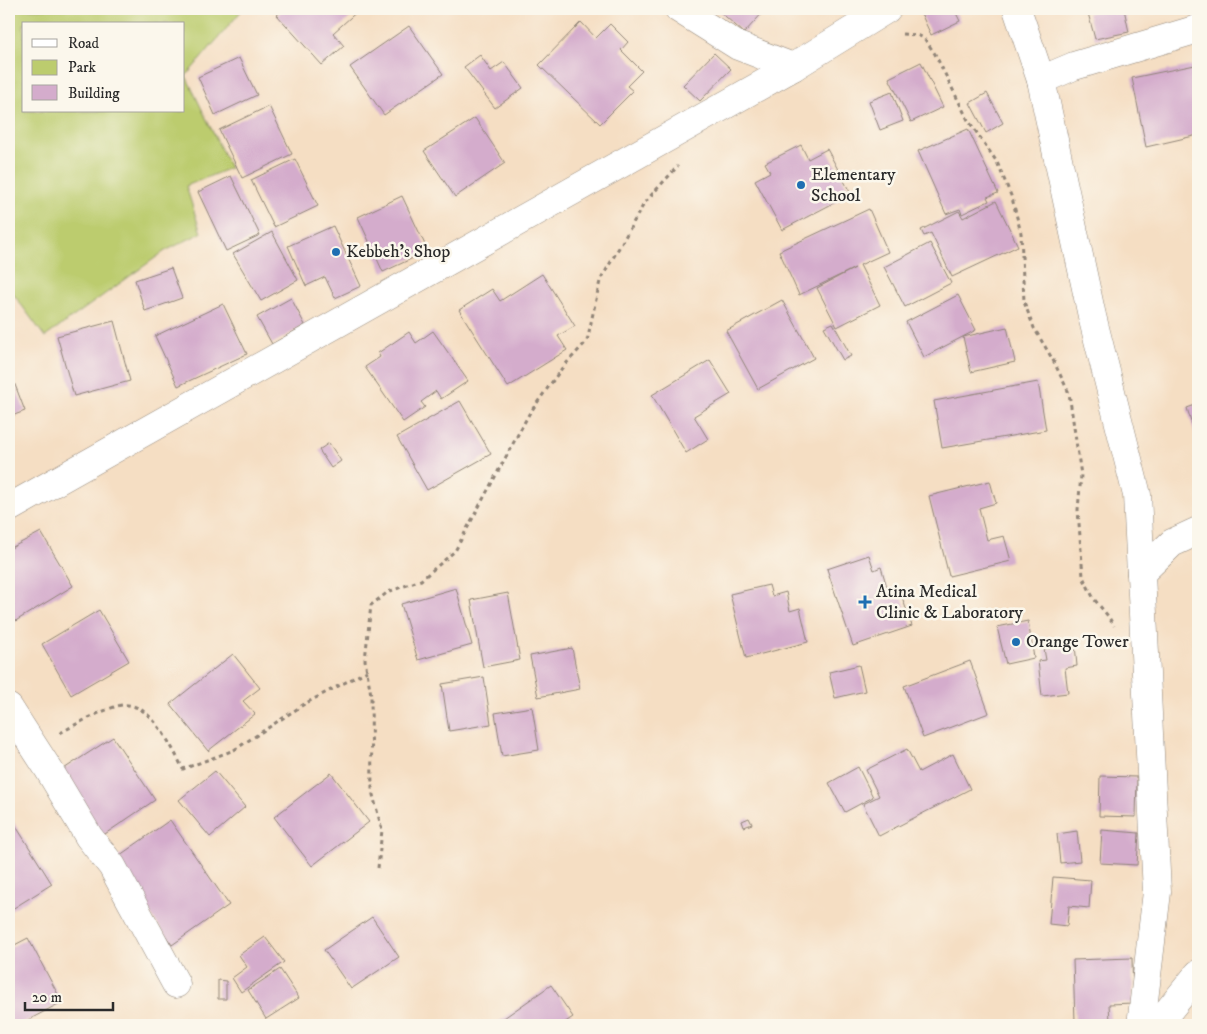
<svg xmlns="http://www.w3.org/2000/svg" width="1207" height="1034" font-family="'IM FELL DW Pica',serif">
	<rect width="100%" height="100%" fill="#fbf7ec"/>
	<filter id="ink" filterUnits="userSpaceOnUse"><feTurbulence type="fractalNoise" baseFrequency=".02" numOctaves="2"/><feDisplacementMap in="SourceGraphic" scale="10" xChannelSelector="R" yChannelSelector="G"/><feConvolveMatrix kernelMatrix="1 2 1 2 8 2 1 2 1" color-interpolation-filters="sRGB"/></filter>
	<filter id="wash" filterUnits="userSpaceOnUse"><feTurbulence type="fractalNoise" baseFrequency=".0096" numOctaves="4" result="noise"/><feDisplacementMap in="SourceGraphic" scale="20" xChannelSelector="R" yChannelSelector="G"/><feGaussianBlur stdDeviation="1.12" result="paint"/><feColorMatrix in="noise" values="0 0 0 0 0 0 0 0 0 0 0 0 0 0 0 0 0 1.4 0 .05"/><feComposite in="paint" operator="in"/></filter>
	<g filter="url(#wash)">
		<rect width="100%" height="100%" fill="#f5dec3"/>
		<path fill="#bccc6e" stroke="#747c4c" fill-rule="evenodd" d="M9,9h234l-57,67 44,92 -44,18 15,47 -36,18 -120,86 -36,-49zM24,24h160v87h-160z"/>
		<g id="blocks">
			<g fill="#d4accc">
				<path d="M284,9h76l-27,24 11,13 -22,19 -45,-50z"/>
				<path d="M717,9h49l-22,24z"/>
				<path d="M919,9h35l6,12 -29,14z"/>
				<path d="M1107,9h17l5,23 -34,7 -7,-26z"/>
				<path d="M581,22l15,16 14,-14 18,18 -7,8 21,21 -15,15 6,5 -33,33 -61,-59z"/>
				<path d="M409,26l34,48 -59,41 -34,-48z"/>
				<path d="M714,53l17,16 -31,32 -17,-16z"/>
				<path d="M480,55l11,16 13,-9 19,26 -28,20 -31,-41z"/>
				<path d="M239,58l18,37 -42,20 -17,-38z"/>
				<path d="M921,62l22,45 -32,15 -22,-44z"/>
				<path d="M1195,65l3,17v53l-52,12 -14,-69z"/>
				<path d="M892,92l11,29 -23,9 -11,-29z"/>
				<path d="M987,93l16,30 -17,10 -16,-30z"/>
				<path d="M269,106l23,48 -50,24 -23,-48z"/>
				<path d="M475,118l30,45 -50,34 -31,-46z"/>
				<path d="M968,129l30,64 -11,4 2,4 -27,13 -2,-5 -14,5 -28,-63z"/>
				<path d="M801,145l7,14 19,-10 24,45 -69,36 -27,-50 15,-8 -5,-9z"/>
				<path d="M295,159l23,47 -44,21 -23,-47z"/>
				<path d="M231,176l29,59 -34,16 -28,-59z"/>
				<path d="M402,196l26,55 -45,21 -25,-55z"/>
				<path d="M996,201l22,45 -66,31 -21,-44 -7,3 -3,-6 38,-19 4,7z"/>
				<path d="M869,209l19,43 -28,13 20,40 -43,22 -20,-39 38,-20 -56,27 -20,-44z"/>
				<path d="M333,226l28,60 -26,12 -10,-21 -19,9 -18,-40z"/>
				<path d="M272,232l26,48 -37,21 -28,-47z"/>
				<path d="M930,243l21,40 -46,24 -21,-40z"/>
				<path d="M171,268l11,30 -37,13 -10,-31z"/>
				<path d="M542,274l33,52 -17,10 9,14 -59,37 -49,-77 33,-21 8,12z"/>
				<path d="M958,295l18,35 -52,27 -18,-35z"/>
				<path d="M291,298l14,27 -33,19 -15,-27z"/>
				<path d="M782,300l32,58 -56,31 -32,-58z"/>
				<path d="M223,304l24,50 -69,32 -23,-50z"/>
				<path d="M114,321l16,60 -56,15 -17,-60z"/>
				<path d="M833,323l18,33 -8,4 -19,-33z"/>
				<path d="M1007,327l8,35 -44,10 -8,-35z"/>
				<path d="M433,331l35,50 -27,18 -5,-8 -15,11 4,5 -22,15 -38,-55 15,-10 -2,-4 31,-21 7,11z"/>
				<path d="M710,360l21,34 -37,22 14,23 -22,14 -34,-58z"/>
				<path d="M9,369l16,42 -16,6z"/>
				<path d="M1038,382l8,48 -104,18 -8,-47z"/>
				<path d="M460,401l31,53 -64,36 -30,-53z"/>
				<path d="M1198,404v40l-11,-36z"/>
				<path d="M329,443l12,18 -10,7 -12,-18z"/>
				<path d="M990,481l6,22 -17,5 8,32 17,-4 7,25 -62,15 -20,-80z"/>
				<path d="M41,532l32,54 -64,39v-76z"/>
				<path d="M869,555l5,15 7,-3 9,30 11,-3 11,32 -59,20 -26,-77z"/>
				<path d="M769,585l3,11 14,-4 4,19 10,-3 8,34 -62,16 -16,-64z"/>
				<path d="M456,588l16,57 -54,15 -17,-56z"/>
				<path d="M508,593l12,67 -37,7 -12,-67z"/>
				<path d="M99,610l30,51 -58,34 -29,-51z"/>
				<path d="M1028,621l6,37 -28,6 -9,-37z"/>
				<path d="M1075,645l2,21 -12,2 3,25 -26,3 -4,-35 8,-1 -2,-11z"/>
				<path d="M572,648l8,41 -42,8 -8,-41z"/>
				<path d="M233,654l27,34 -17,13 12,13 -47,37 -38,-47z"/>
				<path d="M970,661l19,52 -66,25 -19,-52z"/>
				<path d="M859,665l6,26 -30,7 -6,-26z"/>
				<path d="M484,677l7,47 -42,7 -7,-47z"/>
				<path d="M532,707l7,43 -37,6 -7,-43z"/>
				<path d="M113,737l42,63 -56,38 -43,-64z"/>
				<path d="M907,749l12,23 34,-18 17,35 -91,47 -16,-32 16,-8 -13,-26z"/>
				<path d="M858,767l15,30 -28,15 -16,-29z"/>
				<path d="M215,771l30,36 -35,30 -31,-37z"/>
				<path d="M331,773l38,49 -57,44 -38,-49z"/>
				<path d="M1100,776l37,1 -1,40 -37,-1z"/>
				<path d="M9,815l43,69 -43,27z"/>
				<path d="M749,818l3,6 -8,3 -2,-6z"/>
				<path d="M170,820l59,85 -57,40 -59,-85z"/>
				<path d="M1102,830l37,3 -2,32 -37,-2z"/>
				<path d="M1077,831l3,30 -20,2 -3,-29z"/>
				<path d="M1053,877l38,3 -2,28 -20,-2 -2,20 -18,-2z"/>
				<path d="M372,917l27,40 -48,32 -27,-39z"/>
				<path d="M265,937l19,25 -43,30 -9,-14 15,-11 -8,-12z"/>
				<path d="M28,938l34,64 -43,23h-10v-77z"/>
				<path d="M1132,958l1,45 -24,1 1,17 -35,1 -2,-62z"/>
				<path d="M280,969l19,29 -33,21 -18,-29z"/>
				<path d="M218,980l8,1v18h-8z"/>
				<path d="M551,985l22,32 -12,8h-67z"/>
			</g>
		</g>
	</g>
	<g filter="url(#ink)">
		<use href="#blocks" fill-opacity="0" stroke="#908477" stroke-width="1"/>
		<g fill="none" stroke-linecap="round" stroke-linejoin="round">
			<g stroke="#908477" stroke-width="29">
				<g id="minor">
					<path d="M679,9l59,37 55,21"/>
					<path d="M1041,80l33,-14 124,-37"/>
					<path d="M9,508l784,-441 94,-58"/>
					<path d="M1141,573l31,-30 26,-12"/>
					<path d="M9,708l40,62 40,67 23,29 64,118"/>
					<path d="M1157,1025l41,-51"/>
				</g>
			</g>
			<g stroke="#908477" stroke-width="29">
				<path id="secondary" d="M1017,9l24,71 51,236 45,179 20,397 -16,133"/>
			</g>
			<g stroke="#908477" stroke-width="3" stroke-dasharray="4 4" stroke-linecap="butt">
				<path d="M902,34l15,1 7,3 11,16 33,66 29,42 15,36 9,35 3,69 10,26 19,32 16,33 12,82 -3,35 5,67 11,22 14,17 6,10"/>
				<path d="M60,733c13,-7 49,-27 63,-28 28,-3 50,44 60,64l51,-19 72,-47 61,-32"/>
				<path d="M378,868l4,-38 -10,-39 -1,-96 -6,-35 6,-55 17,-13 33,-12 34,-29 74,-137 33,-46 25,-27 13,-60 45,-79 33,-36"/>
			</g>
			<use href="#minor" stroke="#fff" stroke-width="28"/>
			<use href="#secondary" stroke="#fff" stroke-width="28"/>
		</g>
	</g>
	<g fill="#1f6fb2" stroke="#fbf7ec" stroke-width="2">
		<circle cx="801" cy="185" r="5"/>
		<circle cx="336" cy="252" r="5"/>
		<path d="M862.5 594.5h5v5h5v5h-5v5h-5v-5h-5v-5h5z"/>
		<circle cx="1016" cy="642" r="5"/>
	</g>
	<g text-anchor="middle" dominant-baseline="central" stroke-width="5" stroke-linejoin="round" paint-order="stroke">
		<g font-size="18" fill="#2b2b2b" stroke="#fbf7ec" text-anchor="start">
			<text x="811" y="175">Elementary<tspan x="811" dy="21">School</tspan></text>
			<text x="346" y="252">Kebbeh's Shop</text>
			<text x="876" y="592">Atina Medical<tspan x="876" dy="21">Clinic &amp; Laboratory</tspan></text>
			<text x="1026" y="642">Orange Tower</text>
		</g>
	</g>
	<rect width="1207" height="1034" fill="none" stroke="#fbf7ec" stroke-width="30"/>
	<rect x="22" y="22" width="162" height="90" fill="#fbf7ec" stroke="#a8a59f"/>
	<rect x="32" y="39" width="25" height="8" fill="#ffffff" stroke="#a8a59f"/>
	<text x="68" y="48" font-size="15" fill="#2b2b2b">Road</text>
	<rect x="32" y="60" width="25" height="15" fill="#bccc6e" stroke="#a8a59f"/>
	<text x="68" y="72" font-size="15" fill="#2b2b2b">Park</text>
	<rect x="32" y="85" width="25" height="15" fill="#d4accc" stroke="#a8a59f"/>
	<text x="68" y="98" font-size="15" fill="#2b2b2b">Building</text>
	<path d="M25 1002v8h88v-8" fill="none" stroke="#2b2b2b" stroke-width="2.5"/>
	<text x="32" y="1002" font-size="15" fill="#2b2b2b" stroke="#fbf7ec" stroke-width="4" paint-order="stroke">20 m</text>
</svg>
